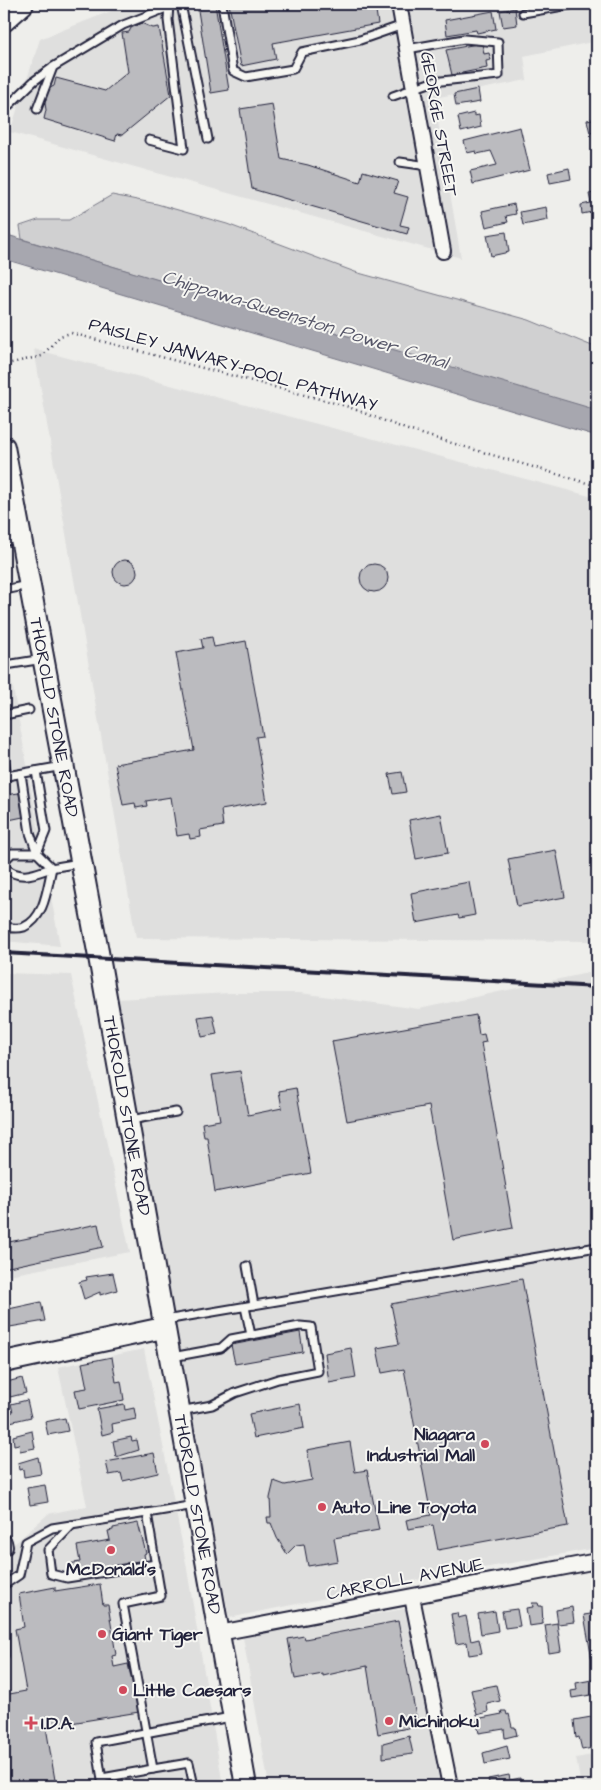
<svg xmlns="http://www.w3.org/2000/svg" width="601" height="1790" font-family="'Architects Daughter',sans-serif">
	<rect width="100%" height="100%" fill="#eeeeeb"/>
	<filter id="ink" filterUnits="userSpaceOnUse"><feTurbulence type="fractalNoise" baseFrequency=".02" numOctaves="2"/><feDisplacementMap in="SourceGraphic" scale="10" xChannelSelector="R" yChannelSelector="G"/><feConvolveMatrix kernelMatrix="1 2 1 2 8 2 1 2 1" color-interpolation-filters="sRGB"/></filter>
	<g filter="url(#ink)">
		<g fill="#dfdfde">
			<path d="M129,4h468v37l-73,15 3,24 -93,18 27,160 -451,-126 30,-93z"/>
			<path d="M34,349l563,149v443l-461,-3z"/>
			<path d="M4,639l56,307 -56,-5z"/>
			<path d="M597,971v577l-198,35 -170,35 -112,-619 113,-6h70l119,16z"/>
			<path d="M4,973l67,2 59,277 -126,24z"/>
			<path d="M144,1349l42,214 37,223h-219v-213l5,-1 3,-26 36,-32 39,-8 -29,-139z"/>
			<path d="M409,1608l31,178h-171l-26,-149z"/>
			<path d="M597,1754v32h-16l-5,-28z"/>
		</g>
		<path fill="#d0d0d1" stroke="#797986" d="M112,195l45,9 70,20 128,48 174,48 68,28v65l-575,-174 -2,-13 18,-6h31z"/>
		<path fill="#a7a7af" stroke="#727281" d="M4,234l593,176v26l-593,-177z"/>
		<g fill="#bbbbbf" stroke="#22223b">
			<path d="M197,4h18l14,86 -18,3z"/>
			<path d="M229,4h146l3,20 -105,19 3,16 -35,7z"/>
			<path d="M515,8l2,17 -14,2 -3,-16z"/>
			<path d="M493,11l3,18 -19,4 -1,-3 -29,5 -2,-15z"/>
			<path d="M141,23l12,5 6,-1 12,68 -49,40 -5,-1 -2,7 -71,-22 2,-9 -2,-13 6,-9 4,-2 2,-8 49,13 23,-19 -6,-39 7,-1 2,-4z"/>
			<path d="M482,43l2,11 5,-1 2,7 -5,1 1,7 -35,7 -6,-25z"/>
			<path d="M478,89l2,13 -24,4 -2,-12z"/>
			<path d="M272,104l9,55 27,6 52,17 3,-11 35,10 -4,12 14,4 -8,28 9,2 -2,7 -155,-45 -12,-80z"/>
			<path d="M474,113v3l5,-1 2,12 -20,5 -3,-15z"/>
			<path d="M597,118v14l-7,1 -3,-13z"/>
			<path d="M520,127l10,43 -57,14 -3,-13 27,-6 -6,-14 -14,3 -1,-3 -9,2 -3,-12z"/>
			<path d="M569,168l2,11 -21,4 -2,-10z"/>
			<path d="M594,188h3v23l-15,3 -1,-9 10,-2 -2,-9 5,-1z"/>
			<path d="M514,204l2,10 -10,2 2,6 -22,5 -4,-16z"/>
			<path d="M546,207l2,13 -25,5 -3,-13z"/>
			<path d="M506,232l3,20 -18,4 -4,-21z"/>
			<circle cx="125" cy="572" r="12"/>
			<circle cx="374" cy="578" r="14"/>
			<path d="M212,637l2,10 32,-6 17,95 -7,1 11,65 -46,8 2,16 -23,4 1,7 -11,2 -1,-5 -12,2 -6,-39 -25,4 1,5 -11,2 -1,-5 -12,2 -8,-41 79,-14 -18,-97 27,-5 -2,-9z"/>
			<path d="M402,772l4,20 -13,2 -4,-20z"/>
			<path d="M19,793l4,24 -19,4v-26z"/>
			<path d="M441,814l7,39 -32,6 -7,-39z"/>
			<path d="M556,850l9,47 -48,9 -9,-47z"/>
			<path d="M469,882l6,33 -16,3 -1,-3 -42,8 -5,-30z"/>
			<path d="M213,1015l4,19 -15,3 -4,-20z"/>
			<path d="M476,1015l3,20 5,-1 2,8 -5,1 32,185 -60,12 -24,-134 -82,15 -15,-80z"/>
			<path d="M240,1071l8,44 34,-7 -3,-17 17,-3 15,85 -96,19 -8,-55h-3l-2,-14 18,-3 -8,-45z"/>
			<path d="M98,1224l5,23 -99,21v-25z"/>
			<path d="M113,1273l4,17 -17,5v-3l-16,7 -5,-17 8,-2 -1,-3z"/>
			<path d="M522,1279l46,247 -130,24 -5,-25 -25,4 -2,-9 25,-5 -27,-146 -22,4 -5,-25 22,-4 -8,-40z"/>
			<path d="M41,1302l4,19 -41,7v-18z"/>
			<path d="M300,1332l3,20 -68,12 -4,-19z"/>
			<path d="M351,1348l5,30 -27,5 -4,-30z"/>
			<path d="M112,1357l4,25 5,-1 3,19 -45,9 -4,-19 12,-2 -5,-25z"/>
			<path d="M22,1378l4,15 -16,4 -1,-4 -5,1v-8l4,-1 -1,-3z"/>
			<path d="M27,1400l4,17 -21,5 -2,-9 5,-1 -2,-8z"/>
			<path d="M124,1404l1,6 9,-2 2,11 -24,5 1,8 -11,3 -5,-26z"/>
			<path d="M300,1404l4,24 -50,10 -5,-24z"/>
			<path d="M65,1418l3,13 -20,4 -3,-13z"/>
			<path d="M32,1431l3,17 -15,3 -1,-7 -5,1 -1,-9z"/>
			<path d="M131,1437l1,4 5,-1 2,10 -23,7 -3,-16z"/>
			<path d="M350,1442l5,30 12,-2 12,60 -45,8 4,23 -30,5 -4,-22 -8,1 -9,9 -10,-16 -6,-15h-3l-1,-6h4l-1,-19 4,-17 11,4 27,-5 -5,-30z"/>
			<path d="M154,1453l4,20 -35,8 -2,-8 -12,2 -3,-13z"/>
			<path d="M38,1457l3,17 -17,3 -1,-8 -4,1 -1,-7z"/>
			<path d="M45,1485l3,17 -18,3 -3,-17z"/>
			<path d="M138,1523l8,30 -2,1 1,6 -19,3 1,3 -11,2v-2l-25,6v-2l-10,1v-1l-11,1 -2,-7 12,-2 -3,-16 33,-6 -2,-9 5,-1v-2z"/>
			<path d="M100,1584l3,21h5l8,50 -4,1 2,11 14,-3 11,48 -93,15 10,59h-52v-91l22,-4 -11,-62 9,-2 -5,-33 36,-7v4z"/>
			<path d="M532,1603h6l1,3h3l1,18 -14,2 -3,-18 7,-1z"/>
			<path d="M572,1607l2,15 -16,2 -2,-14z"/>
			<path d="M517,1609l3,17 -15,2 -3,-17z"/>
			<path d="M495,1611l3,20 -17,3 -3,-20z"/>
			<path d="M457,1613l1,5 8,-2 5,25 8,-2 3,14 -13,2 -2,-13 -11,2 -5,-30z"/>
			<path d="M597,1613v46l-5,1 -8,-45z"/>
			<path d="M398,1621l20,105 -40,8 -11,-68 -44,10v-2l-28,5 -7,-40 16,-3 1,3z"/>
			<path d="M557,1623l4,28 -12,2 -4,-28z"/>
			<path d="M597,1679v15l-25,4 -1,-7 6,-1 -1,-7z"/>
			<path d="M496,1685l4,16 -13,3 1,8 -11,3 -6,-25z"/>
			<path d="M501,1711h5l1,4 2,-1 3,13h3l2,8 -12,3 -1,-9 -25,4 -3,-14 26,-5z"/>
			<path d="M597,1716v31l-15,3 -3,-13 -3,1 -2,-18z"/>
			<path d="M409,1736l4,18 -30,4v-15z"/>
			<path d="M507,1746l3,13 -25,5 -2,-11z"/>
			<path d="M509,1775l1,5 10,-2 1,8h-31l-2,-7z"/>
		</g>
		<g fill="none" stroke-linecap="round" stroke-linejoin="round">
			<g stroke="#22223b" stroke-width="11">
				<g id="lane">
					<path d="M181,4l27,135"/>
					<path d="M222,4l11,67 13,6 47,-8 9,-17 58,-12 43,-15"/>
					<path d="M523,13l52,-9"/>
					<path d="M393,96l39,-14 67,-7 -1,-33 -34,-3 -57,10"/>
					<path d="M37,109l16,-42 70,-42 46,-18"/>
					<path d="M4,110l30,-29 18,-13"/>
					<path d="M149,140l35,9 -16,-129 1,-16"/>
					<path d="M400,162l28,4"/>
					<path d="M4,542l16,-5"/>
					<path d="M4,590l24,-5"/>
					<path d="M4,653l2,12 37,-6"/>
					<path d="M4,715l25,-5"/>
					<path d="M4,758l3,18 56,-10"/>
					<path d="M36,771l10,60 -9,22"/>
					<path d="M21,774l9,59 7,20"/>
					<path d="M4,861l8,-8h25l15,15c-5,20 -7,50 -28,59 -6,2 -14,1 -20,0"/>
					<path d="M4,867c16,14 30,7 47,1 9,-2 19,-3 28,-5"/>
					<path d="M130,1120l46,-8"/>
					<path d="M247,1266l7,39"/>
					<path d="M245,1307l6,28"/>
					<path d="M165,1320l432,-73"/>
					<path d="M172,1357l49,-9 10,-9 69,-13 11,1 7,44 -40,8 -43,14 -23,12 -32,6"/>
					<path d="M72,1525l-24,25 3,24 16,4 89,-14"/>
					<path d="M4,1585l15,-10 7,-33 26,-14 95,-15"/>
					<path d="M4,1639v17"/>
					<path d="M102,1778l51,-9"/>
					<path d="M103,1786l-7,-44 135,-25"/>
					<path d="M194,1786l-5,-23 -36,6 -30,-165 38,-8 -14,-83 48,-8"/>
				</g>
			</g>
			<g stroke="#22223b" stroke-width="18">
				<g id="street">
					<path d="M399,4l44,247"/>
					<path d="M4,1542l1,5"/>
					<path d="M412,1597l38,189"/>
					<path d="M219,1633l378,-72"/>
				</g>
			</g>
			<g stroke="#22223b" stroke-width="24">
				<g id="secondary">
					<path d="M4,21l19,-17"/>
					<path id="s1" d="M4,447l95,510 147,829"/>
					<path d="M4,1362l159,-34"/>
				</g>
			</g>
			<path stroke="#22223b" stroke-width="2.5" stroke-dasharray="1 4" stroke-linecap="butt" d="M4,383l7,-1 -4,-18 35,-8 18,-20 11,-3 275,73 62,24 189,56"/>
			<use href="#lane" stroke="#f6f6f2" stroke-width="7"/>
			<use href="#street" stroke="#f6f6f2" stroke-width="14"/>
			<use href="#secondary" stroke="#f6f6f2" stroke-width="20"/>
			<path stroke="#22223b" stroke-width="4" d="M4,953l593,34"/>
		</g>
	</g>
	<g fill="#d1495b" stroke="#f6f6f2" stroke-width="2">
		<circle cx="485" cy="1444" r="5"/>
		<circle cx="322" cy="1507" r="5"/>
		<circle cx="111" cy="1550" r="5"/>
		<circle cx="102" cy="1634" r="5"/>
		<circle cx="123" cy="1690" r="5"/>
		<circle cx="389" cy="1721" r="5"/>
		<path d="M28.5 1715.5h5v5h5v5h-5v5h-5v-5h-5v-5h5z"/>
	</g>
	<g text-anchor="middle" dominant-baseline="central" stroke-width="4" stroke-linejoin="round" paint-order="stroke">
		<g font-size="18" fill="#22223b" stroke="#f6f6f2">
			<text transform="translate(439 124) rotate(80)">GEORGE STREET</text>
			<text transform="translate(233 365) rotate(16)">PAISLEY JANVARY-POOL PATHWAY</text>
			<text stroke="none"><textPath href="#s1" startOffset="275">THOROLD STONE ROAD</textPath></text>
			<text stroke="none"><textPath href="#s1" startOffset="680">THOROLD STONE ROAD</textPath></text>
			<text stroke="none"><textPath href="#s1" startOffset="1085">THOROLD STONE ROAD</textPath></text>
			<text transform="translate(405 1579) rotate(-11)">CARROLL AVENUE</text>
		</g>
		<g font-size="18" font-weight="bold" fill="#22223b" stroke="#f6f6f2" text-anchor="start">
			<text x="475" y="1434" text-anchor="end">Niagara<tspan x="475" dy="21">Industrial Mall</tspan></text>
			<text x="332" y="1507">Auto Line Toyota</text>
			<text x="111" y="1569" text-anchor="middle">McDonald's</text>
			<text x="112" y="1634">Giant Tiger</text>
			<text x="133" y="1690">Little Caesars</text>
			<text x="399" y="1721">Michinoku</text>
			<text x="41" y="1723">I.D.A.</text>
		</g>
		<g font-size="19" font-style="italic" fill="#575769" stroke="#f6f6f2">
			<text transform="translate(305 320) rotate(17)">Chippawa-Queenston Power Canal</text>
		</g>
	</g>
	<rect width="601" height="1790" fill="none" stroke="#f6f6f2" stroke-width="20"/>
	<rect x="10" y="10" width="581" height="1770" fill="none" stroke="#22223b" stroke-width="2" filter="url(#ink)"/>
</svg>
